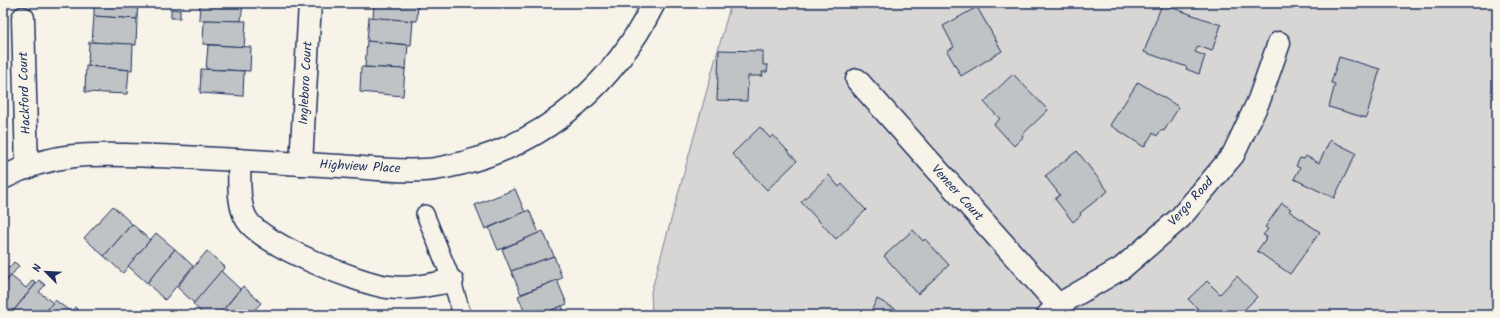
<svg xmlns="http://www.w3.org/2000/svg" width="1500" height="318" font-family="Kalam,sans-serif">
	<rect width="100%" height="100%" fill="#f7f3e8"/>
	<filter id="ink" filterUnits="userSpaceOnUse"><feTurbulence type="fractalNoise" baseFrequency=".025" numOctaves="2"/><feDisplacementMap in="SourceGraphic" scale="8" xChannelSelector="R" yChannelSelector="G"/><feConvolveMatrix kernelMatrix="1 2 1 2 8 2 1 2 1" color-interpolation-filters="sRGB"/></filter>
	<g filter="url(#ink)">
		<path fill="#d7d6d4" stroke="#798299" d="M731,3h766v312h-845l-1,-23z"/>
		<g fill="#c0c3c5" stroke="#1b2f5e">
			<path d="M94,3h44l-1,16 -43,-3z"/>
			<path d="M200,3h43l-2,18 -42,-1z"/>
			<path d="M374,3h44l-1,18 -44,-3z"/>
			<path d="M1162,4l59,21 -9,26 -14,-5 -3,6 10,4 -6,18 -13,-5 1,-2 -43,-15z"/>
			<path d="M977,7l25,44 -41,25 -14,-25 7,-4 -11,-21z"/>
			<path d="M171,9l9,1v8h-9z"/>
			<path d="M94,16l43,3 -1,26 -44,-3z"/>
			<path d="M369,17l44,4 -2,24 -44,-4z"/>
			<path d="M204,20l42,1 -2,26 -41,-3z"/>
			<path d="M367,41l41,4 -2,24 -41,-2z"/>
			<path d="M89,42l44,2 -1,26 -44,-4z"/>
			<path d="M208,45l43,2 -1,24 -44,-2z"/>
			<path d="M719,50l44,1v14h5l-1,7h-5l1,4h-15l-1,25 -30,-1z"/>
			<path d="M1339,57l41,12 -14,49 -37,-11 6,-23 -4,-1z"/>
			<path d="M86,66l43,4 -2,24 -42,-2z"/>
			<path d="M361,67l44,2 -2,27 -43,-4z"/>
			<path d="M201,69l43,2 -1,25 -43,-3z"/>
			<path d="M1013,74l35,36 -26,25 1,2 -9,9 -20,-22 6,-5 -16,-17z"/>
			<path d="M1138,82l41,25 -15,24 -3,-1 -4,6 -4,-3 -9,14 -34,-22z"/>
			<path d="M760,127l10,11 3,-3 24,26 -30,29 -35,-36z"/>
			<path d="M1330,140l26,13 -22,45 -40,-19 6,-11 -4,-2 4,-8 4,1 2,-3 13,7z"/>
			<path d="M1077,151l31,40 -28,22 1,2 -8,7 -18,-23 5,-4 -15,-19z"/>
			<path d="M829,175l10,12 3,-3 24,26 -30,29 -35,-37z"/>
			<path d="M515,189l10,23 -40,17 -10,-24z"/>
			<path d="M1282,203l9,6 -2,2 31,21 -30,42 -33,-23 10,-14 -4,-2 5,-6 -3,-2z"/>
			<path d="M113,206l19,18 -28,32 -20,-18z"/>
			<path d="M529,210l10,23 -41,17 -9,-22z"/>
			<path d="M132,224l18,16 -27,33 -19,-17z"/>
			<path d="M913,230l10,11 2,-2 24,26 -31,29 -34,-38z"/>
			<path d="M543,231l11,25 -43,15 -9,-22z"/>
			<path d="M156,233l19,16 -28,34 -19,-17z"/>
			<path d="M175,249l18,17 -28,34 -18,-17z"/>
			<path d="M207,251l18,16 -31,36 -17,-16z"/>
			<path d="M554,256l8,22 -41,16 -10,-23z"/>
			<path d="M3,262l6,6 5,-6 5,4 -16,19z"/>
			<path d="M221,271l19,18 -21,26h-15l-11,-11z"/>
			<path d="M11,276l15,12 7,-8 3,3 -26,32h-7v-30z"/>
			<path d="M1237,276l20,21 -18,18h-35l-16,-16 19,-18 13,13z"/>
			<path d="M39,280l6,5 -6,7 14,11 -10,12h-33z"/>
			<path d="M557,280l10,24 -28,11h-13l-8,-19z"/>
			<path d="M243,286l18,17 -11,12h-31z"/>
			<path d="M877,299l30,16h-38z"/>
			<path d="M55,300l16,12 4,-5 3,3 -4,5h-31z"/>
			<path d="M562,306l4,9h-27z"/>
			<path d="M78,310l5,5h-9z"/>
		</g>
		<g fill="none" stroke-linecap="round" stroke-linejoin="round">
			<g stroke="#1b2f5e" stroke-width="20">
				<path id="service" d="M425,214l27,67 10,34"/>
			</g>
			<g stroke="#1b2f5e" stroke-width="25">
				<g id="minor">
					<path d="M23,18l4,150"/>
					<path d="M857,80l201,225"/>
					<path d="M239,160c1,18 -2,44 8,60 16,25 111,63 141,67 22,3 43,-3 64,-6"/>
					<path d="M301,164l9,-161"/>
					<path d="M3,178c52,-28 96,-24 152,-22 62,2 123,7 185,10 27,2 56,6 84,4 13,0 26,-4 39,-7 86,-22 152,-81 191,-160"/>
					<path d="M1048,315l10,-10 64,-37 58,-50 53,-63 26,-55 20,-57"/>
				</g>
			</g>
			<use href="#service" stroke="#f7f3e8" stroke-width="17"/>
			<use href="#minor" stroke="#f7f3e8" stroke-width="22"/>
		</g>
	</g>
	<g text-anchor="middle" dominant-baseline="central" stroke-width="3" stroke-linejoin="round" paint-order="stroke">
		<g font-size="13" fill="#1b2f5e" stroke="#f7f3e8">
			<text transform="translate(306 83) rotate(-87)">Ingleboro Court</text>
			<text transform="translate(25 93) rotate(-92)">Hackford Court</text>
			<text transform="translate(360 167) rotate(3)">Highview Place</text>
			<text transform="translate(957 193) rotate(48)">Veneer Court</text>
			<text transform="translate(1191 202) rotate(-48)">Vergo Road</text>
		</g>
	</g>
	<rect width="1500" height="318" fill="none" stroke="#f7f3e8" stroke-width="16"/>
	<rect x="8" y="8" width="1484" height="302" fill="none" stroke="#1b2f5e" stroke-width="1.5" filter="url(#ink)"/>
	<g transform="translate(46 272) rotate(294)" stroke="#f7f3e8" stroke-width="3" paint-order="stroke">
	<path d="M0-3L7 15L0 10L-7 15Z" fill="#1b2f5e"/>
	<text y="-6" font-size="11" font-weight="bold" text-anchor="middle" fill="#1b2f5e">N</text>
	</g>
</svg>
